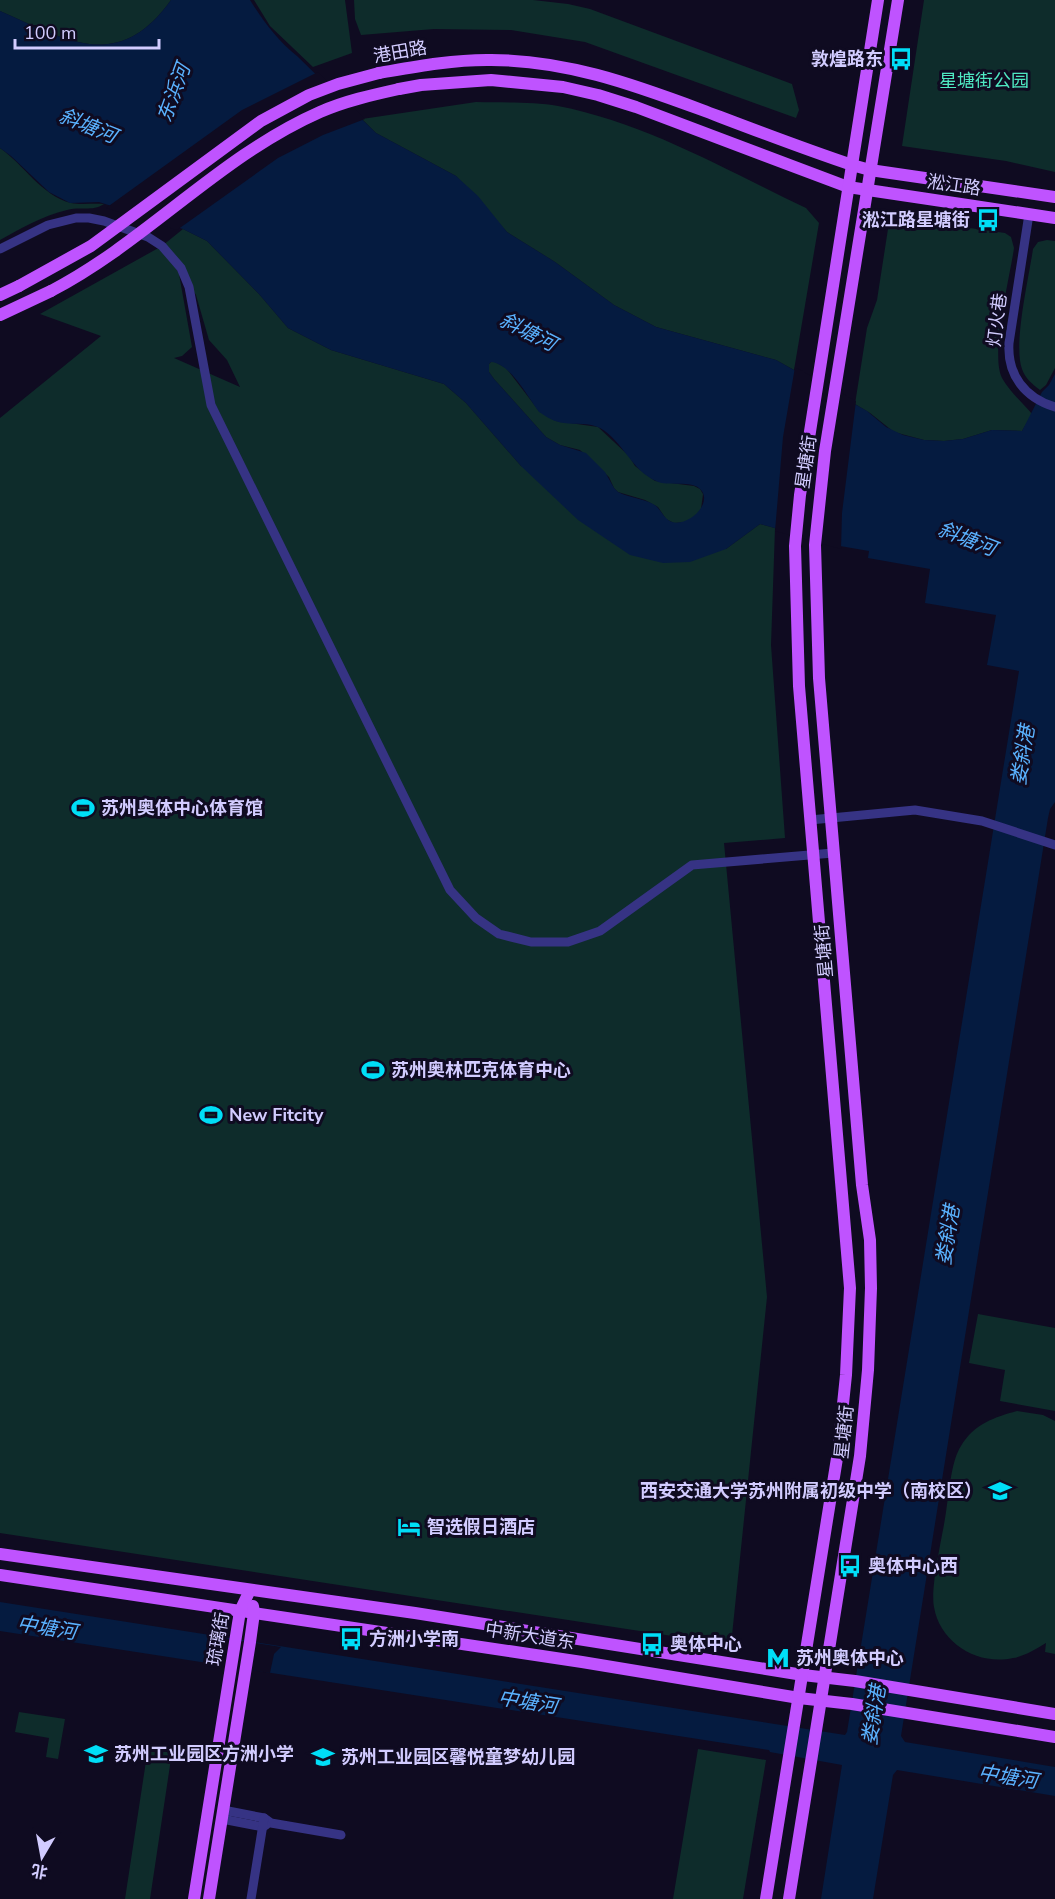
<svg xmlns="http://www.w3.org/2000/svg" width="1055" height="1899" font-family="'Nunito Sans','Noto Sans SC',sans-serif">
	<rect width="100%" height="100%" fill="#0f0b21"/>
	<g fill="#0e2c2b" fill-rule="evenodd">
		<path d="M0,0h171c-53,74 -105,40 -171,11z"/>
		<path d="M254,0h91l7,53 -39,14 -43,-41z"/>
		<path d="M354,0h179l35,4 22,5 202,75 7,26 -3,8 -211,-76 -74,-12 -77,-1 -73,6 -6,-16z"/>
		<path d="M924,0h131v172l-49,-11 -104,-15z"/>
		<path d="M476,102c26,1 57,-1 82,4 88,17 168,64 248,102l13,15 -25,147 -18,-10 -120,-33 -42,-22 -59,-43 -48,-30 -51,-56 -80,-43 -14,-14z"/>
		<path d="M0,148c23,16 42,48 71,55 10,2 22,0 33,1 -12,8 -24,2 -37,6 -25,6 -45,18 -67,30z"/>
		<path d="M906,219l99,14 6,4 3,11c-4,29 -24,106 -12,130 7,13 21,25 30,36l-10,17 -30,-1 -29,9 -19,2 -20,-1 -30,-8 -24,-19 -15,-9 12,-76 10,-28 11,-71 6,-7z"/>
		<path d="M183,229l24,12 52,53 29,34 43,22 113,34 22,19 55,63 205,83 34,-25 15,4 -4,117 14,193 -61,5 43,454 -36,348 -731,-112v-1115l101,-82 -61,-22 122,-68zM171,258l25,37 13,45 18,20 13,27 -66,-29 8,-2 10,-9 -13,-73z"/>
		<path d="M1047,240l8,1v127l-9,17 -6,5c-8,-6 -15,-12 -18,-21 -9,-25 7,-92 11,-120l5,-7z"/>
		<path d="M491,362h4l11,6 33,43 17,10 42,6 31,29 6,10 20,15 39,5 6,3 3,5 -2,15 -5,7 -10,6 -12,1 -8,-4 -8,-12 -13,-7 -27,-8 -4,-4 -5,-11 -29,-27 -20,-5 -14,-8 -52,-58 -5,-7v-8z"/>
		<path d="M978,1314l77,14v83l-55,-10 5,-31 -36,-7z"/>
		<path d="M1017,1411l26,4 12,6v233l-10,-2 1,-9c-10,6 -21,13 -33,15 -35,8 -73,-15 -79,-51 -4,-21 9,-72 12,-95 3,-18 5,-51 15,-66 13,-22 34,-29 56,-35z"/>
		<path d="M19,1712l46,7 -7,40 -12,-2 3,-19 -34,-6z"/>
		<path d="M148,1748l24,4 -22,147h-25z"/>
		<path d="M698,1749l68,11 -23,139h-70z"/>
	</g>
	<path fill="#051b40" fill-rule="evenodd" d="M171,0h79c13,21 27,40 47,56l79,77 80,43 22,20 29,36 48,30 59,43 42,22 120,33 91,51 19,16 17,8 21,5 20,1 19,-2 29,-9 30,1 20,-39 7,-7 6,-11v428l-5,7 -2,9 -147,918 4,6 150,25v29l-158,-26 -4,5 -20,124h-52l21,-134 -72,-13 -1,-2 -769,-119v-29l845,133 2,-3 172,-1061 -32,-6 9,-50 -71,-12 5,-34 -62,-11 1,-7 -29,-5 -80,-22 -34,25 -36,13 -27,1 -33,-8 -52,-35 -57,-54 -55,-63 -22,-19 -113,-34 -43,-22 -29,-34 -52,-53 -24,-12 -84,-27 -29,1 -21,-11 -38,-36 -11,-8v-137c66,29 118,63 171,-11zM491,362c19,1 37,35 48,50 8,5 15,10 25,11 12,2 25,-1 36,5 23,13 31,42 56,53 11,6 36,-1 44,8 14,13 -11,38 -28,33 -9,-3 -11,-14 -19,-18 -11,-6 -24,-6 -35,-12l-4,-4 -9,-16 -19,-19 -26,-8 -14,-8 -52,-58 -5,-7v-8z"/>
	<g fill="#0f0b21">
		<path d="M318,72l47,47 -42,16 -45,23 -101,72 -71,-22 136,-98z"/>
		<path d="M795,367l61,34 -14,112 -1,36 -66,-18 8,-94z"/>
		<path d="M210,1636l71,11 -7,7 -4,19 -58,-9 2,-20z"/>
	</g>
	<g fill="none" stroke-linecap="round" stroke-linejoin="round">
		<g stroke="#363384" stroke-width="9">
			<path d="M1029,214l-20,129c-2,32 16,55 46,64"/>
			<path d="M0,249l48,-24 28,-7h13l15,3 44,16 14,9 19,22 8,19 22,118 239,485 26,28 23,16 32,8h37l32,-11 92,-66 141,-12"/>
			<path d="M810,820l105,-10 67,11 73,24"/>
			<path d="M223,1810l41,8 7,5 70,12"/>
			<path d="M222,1819l41,8 3,-2"/>
			<path d="M251,1899l13,-81"/>
		</g>
		<g stroke="#bf53ff" stroke-width="12">
			<path d="M379,73c35,-6 71,-13 108,-13 76,-1 145,24 215,50 50,19 99,38 150,55l18,5 185,27"/>
			<path d="M399,89l22,-4 70,-5 72,7 35,8 38,12 212,80 207,31"/>
			<path d="M0,295l19,-9"/>
			<path d="M0,315l51,-24"/>
			<path d="M0,1554l415,59 388,62 52,6 200,33"/>
			<path d="M0,1575l582,87 217,36 53,6 203,33"/>
			<path d="M194,1899l46,-288 10,-21"/>
			<path d="M209,1899l41,-257 4,-29 -1,-7"/>
			<path d="M766,1899l72,-447 8,-77 4,-87 -51,-602 -4,-140 5,-51 78,-495"/>
			<path d="M789,1899l71,-443 8,-86 3,-82 -1,-48 -8,-55 -43,-507 -4,-133 10,-94 73,-451"/>
		</g>
		<g stroke="#bf53ff" stroke-width="12">
			<path d="M19,286l72,-40 170,-125 48,-26 29,-11 41,-11"/>
			<path d="M51,291c96,-50 169,-135 269,-179 25,-11 52,-17 79,-23"/>
		</g>
	</g>
	<defs>
		<g id="bus-bare" transform="scale(1.8)"><path d="M-5-6H5V4H4V6H2V4H-2V6H-4V4H-5ZM-3.5-4V0h7V-4ZM-3.5 1.2v1.5H-2V1.2ZM2 1.2v1.5H3.5V1.2Z" fill="#00def7" stroke="#0f0b21" stroke-width="2.5" paint-order="stroke"/></g>
		<g id="stadium-bare" transform="scale(1.8)"><path d="M0-5a6.5 5 0 1 0 0 10a6.5 5 0 1 0 0-10ZM-3.5-1.8h7v3.6h-7Z" fill="#00def7" stroke="#0f0b21" stroke-width="2.5" paint-order="stroke"/></g>
		<g id="school-bare" transform="scale(1.8)"><path d="M0-5L7-2L0 1L-7-2ZM-4 1L0 2.5L4 1V4Q0 6-4 4Z" fill="#00def7" stroke="#0f0b21" stroke-width="2.5" paint-order="stroke"/></g>
		<g id="hotel-bare" transform="scale(1.8)"><path d="M-6-4.5h1.5V1H6V5H4.5V3h-9V5H-6ZM-4 0a1.8 1.8 0 1 1 3.6 0ZM.5 0V-2.5h3Q6-2.5 6 0Z" fill="#00def7" stroke="#0f0b21" stroke-width="2.5" paint-order="stroke"/></g>
		<g id="metro-bare" transform="scale(1.8)"><path d="M-5.5 5V-5H-3L0 0L3-5H5.5V5H3V-.5L0 4L-3-.5V5Z" fill="#00def7" stroke="#0f0b21" stroke-width="2.5" paint-order="stroke"/></g>
	</defs>
	<g fill-rule="evenodd">
		<use href="#bus-bare" x="901" y="59"/>
		<use href="#bus-bare" x="988" y="220"/>
		<use href="#stadium-bare" x="83" y="808"/>
		<use href="#stadium-bare" x="373" y="1070"/>
		<use href="#stadium-bare" x="211" y="1115"/>
		<use href="#school-bare" x="1000" y="1491"/>
		<use href="#hotel-bare" x="409" y="1527"/>
		<use href="#bus-bare" x="850" y="1566"/>
		<use href="#bus-bare" x="351" y="1639"/>
		<use href="#bus-bare" x="652" y="1644"/>
		<use href="#metro-bare" x="778" y="1658"/>
		<use href="#school-bare" x="96" y="1754"/>
		<use href="#school-bare" x="323" y="1757"/>
	</g>
	<g text-anchor="middle" dominant-baseline="central" stroke-width="6" stroke-linejoin="round" paint-order="stroke">
		<g font-size="18" fill="#d2ccff" stroke="#0f0b21">
			<text transform="translate(400 52) rotate(-10)">港田路</text>
			<text transform="translate(954 185) rotate(8)">淞江路</text>
			<text transform="translate(997 320) rotate(-83)">灯火巷</text>
			<text transform="translate(806 462) rotate(-82)">星塘街</text>
			<text transform="translate(824 951) rotate(-95)">星塘街</text>
			<text transform="translate(844 1432) rotate(-84)">星塘街</text>
			<text transform="translate(530 1636) rotate(9)">中新大道东</text>
			<text transform="translate(218 1639) rotate(-80)">琉璃街</text>
		</g>
		<g font-size="18" font-weight="bold" fill="#d2ccff" stroke="#0f0b21" text-anchor="start">
			<text x="883" y="59" text-anchor="end">敦煌路东</text>
			<text x="970" y="220" text-anchor="end">淞江路星塘街</text>
			<text x="101" y="808">苏州奥体中心体育馆</text>
			<text x="391" y="1070">苏州奥林匹克体育中心</text>
			<text x="229" y="1115">New Fitcity</text>
			<text x="982" y="1491" text-anchor="end">西安交通大学苏州附属初级中学（南校区）</text>
			<text x="427" y="1527">智选假日酒店</text>
			<text x="868" y="1566">奥体中心西</text>
			<text x="369" y="1639">方洲小学南</text>
			<text x="670" y="1644">奥体中心</text>
			<text x="796" y="1658">苏州奥体中心</text>
			<text x="114" y="1754">苏州工业园区方洲小学</text>
			<text x="341" y="1757">苏州工业园区馨悦童梦幼儿园</text>
		</g>
		<g font-size="18" fill="#4fe8c2" stroke="#0f0b21">
			<text x="984" y="81">星塘街公园</text>
		</g>
		<g font-size="20" font-style="italic" fill="#5ab2ff" stroke="#0f0b21">
			<text transform="translate(174 93) rotate(-70)">东浜河</text>
			<text transform="translate(88 126) rotate(22)">斜塘河</text>
			<text transform="translate(528 332) rotate(27)">斜塘河</text>
			<text transform="translate(967 539) rotate(21)">斜塘河</text>
			<text transform="translate(1023 755) rotate(-81)">娄斜港</text>
			<text transform="translate(948 1235) rotate(-81)">娄斜港</text>
			<text transform="translate(47 1628) rotate(9)">中塘河</text>
			<text transform="translate(528 1702) rotate(9)">中塘河</text>
			<text transform="translate(874 1715) rotate(-81)">娄斜港</text>
			<text transform="translate(1008 1777) rotate(9)">中塘河</text>
		</g>
	</g>
	<g transform="translate(42 1857) rotate(190)" stroke="#0f0b21" stroke-width="4.5" paint-order="stroke">
	<path d="M0-4.5L10 22L0 15L-10 22Z" fill="#d2ccff"/>
	<text y="-9" font-size="16" font-weight="bold" text-anchor="middle" fill="#d2ccff">北</text>
	</g>
	<path d="M15 39v9h144v-9" fill="none" stroke="#d2ccff" stroke-width="3"/>
	<text x="24" y="39" font-size="18" fill="#d2ccff" stroke="#0f0b21" stroke-width="4.5" paint-order="stroke">100 m</text>
</svg>
